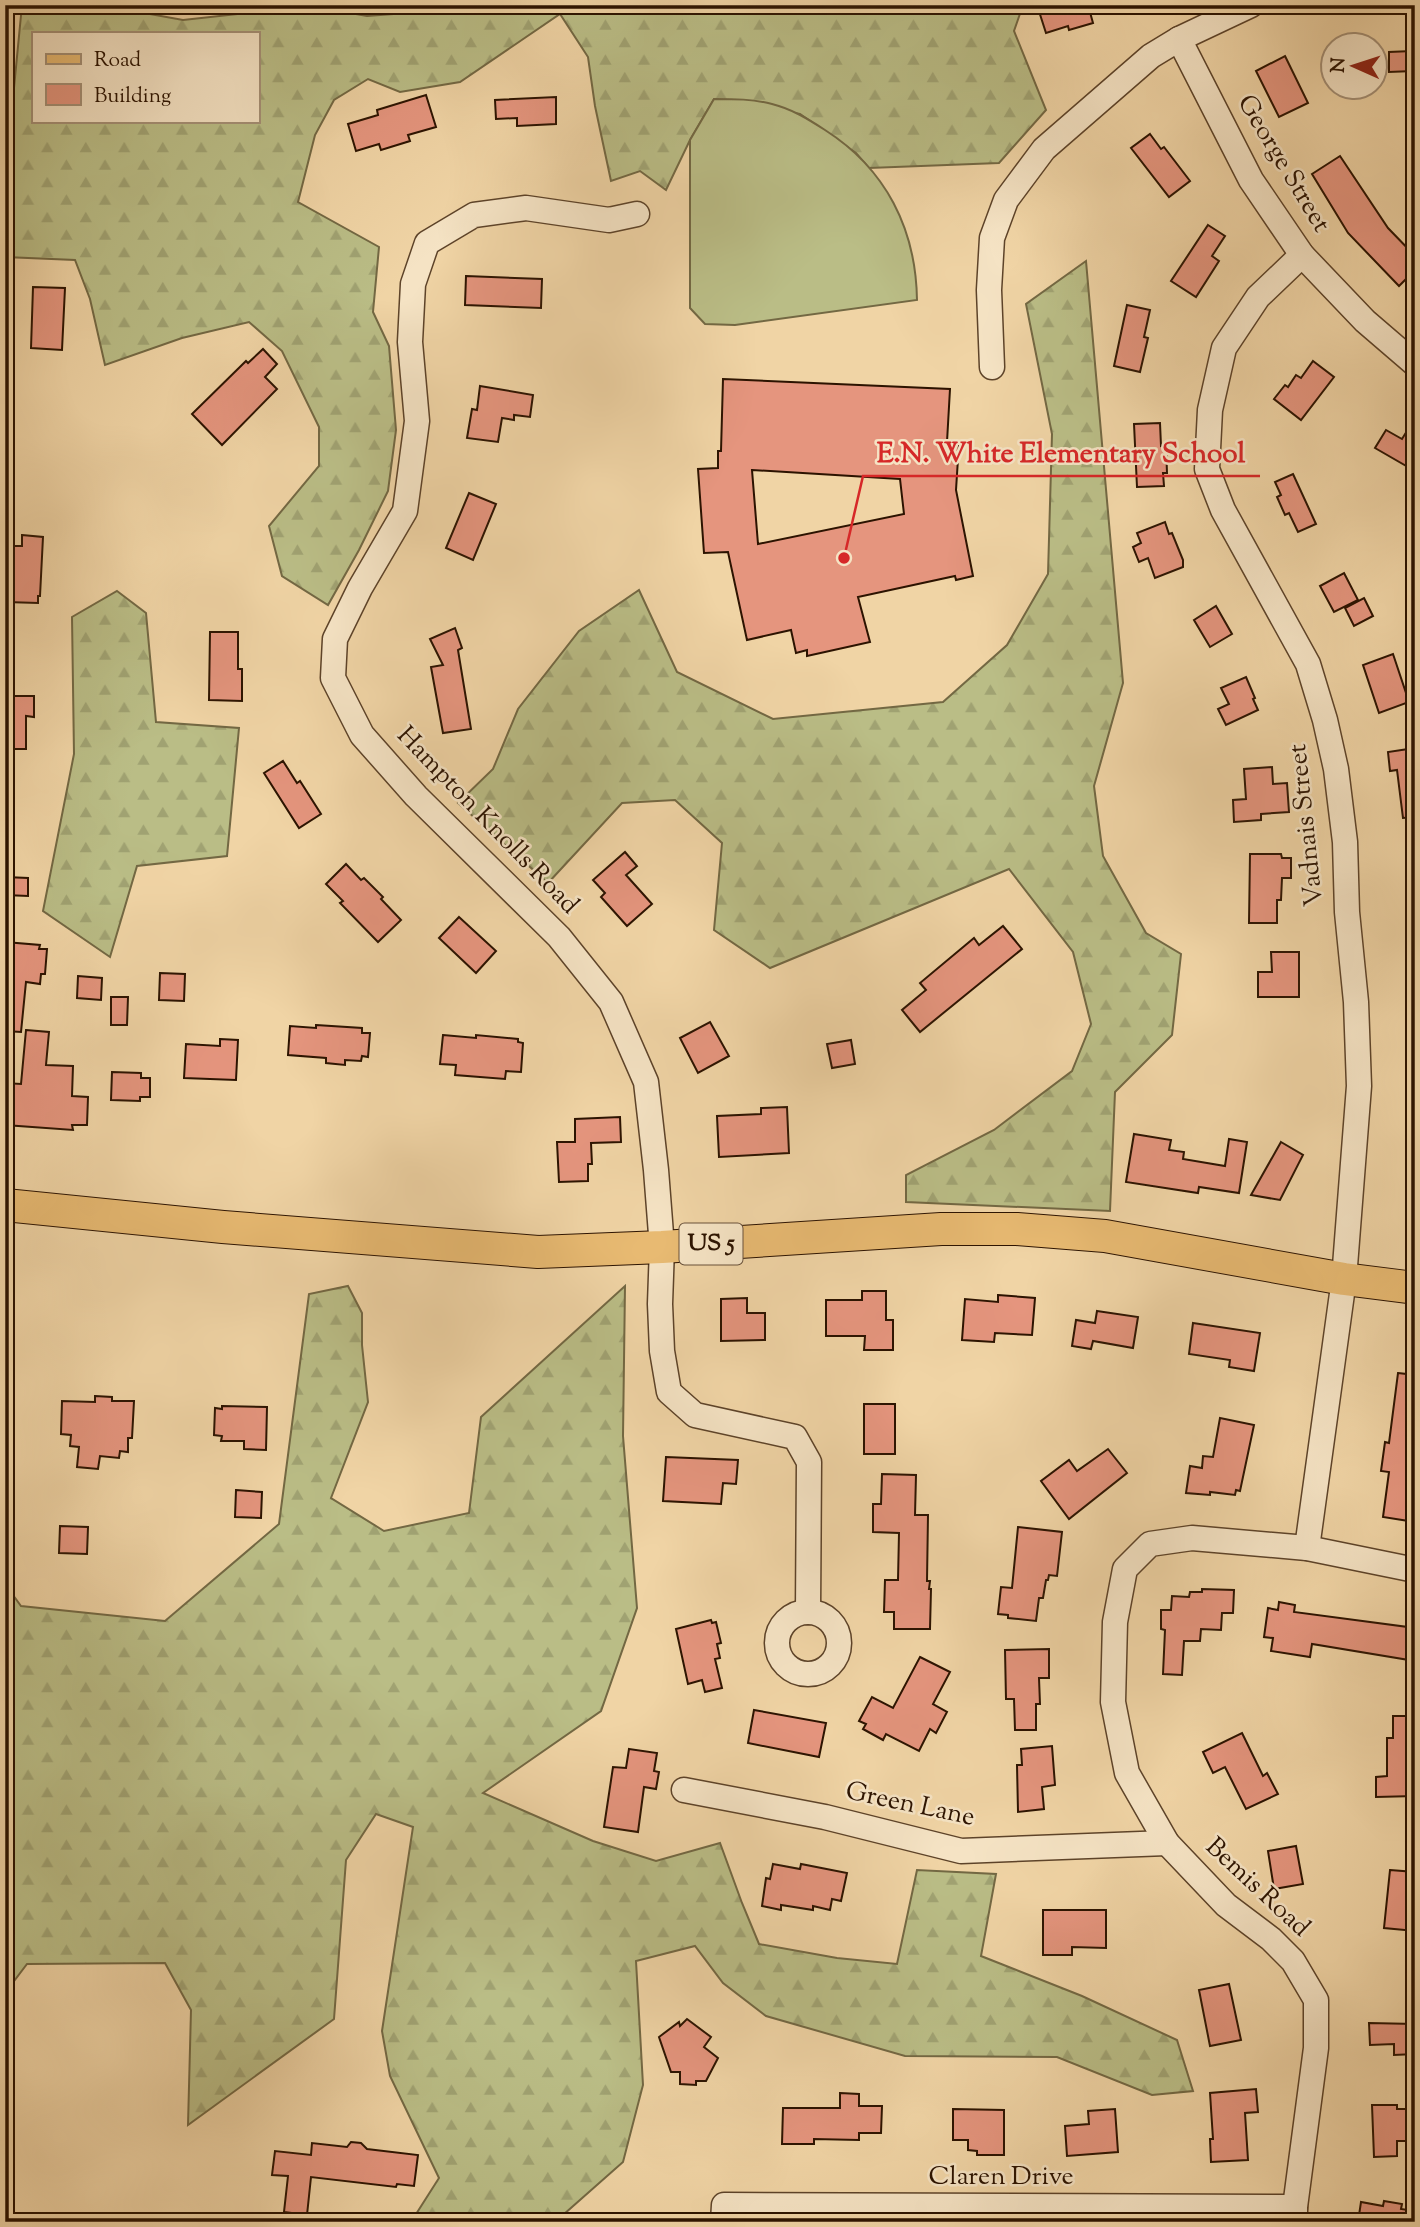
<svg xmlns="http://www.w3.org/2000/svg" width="1420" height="2227" font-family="'Sorts Mill Goudy',serif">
	<defs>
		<pattern id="forest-firs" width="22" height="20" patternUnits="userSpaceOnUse" patternTransform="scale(1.75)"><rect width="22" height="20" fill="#babd86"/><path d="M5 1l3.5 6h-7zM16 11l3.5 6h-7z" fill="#a0a272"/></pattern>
	</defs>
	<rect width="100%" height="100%" fill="#f0d4a5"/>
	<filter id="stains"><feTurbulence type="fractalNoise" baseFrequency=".00286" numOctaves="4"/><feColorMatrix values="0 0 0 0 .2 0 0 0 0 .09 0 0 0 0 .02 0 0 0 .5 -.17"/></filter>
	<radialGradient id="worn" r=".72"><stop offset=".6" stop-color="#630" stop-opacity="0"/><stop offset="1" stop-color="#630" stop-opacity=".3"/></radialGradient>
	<g fill="url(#forest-firs)" stroke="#736843" stroke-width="2" fill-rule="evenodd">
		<path d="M22,5h78l83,15 128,-14 56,10 40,-3 23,-8h593l-9,26 32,79 -47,53 -130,5 -13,-15 -56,-39 -86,-15 -24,41 -24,50 -26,-19 -29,10 -16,-75 -7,-49 -28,-43 -100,68 -60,10 -32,-13 -34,21 -19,35 -17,67 81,45 -6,65 16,34 7,84 -8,61 -29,59 -31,55 -46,-29 -13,-50 50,-60v-39l-37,-76 -33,-29 -67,16 -77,27 -15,-66 -15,-39 -70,-3v-76zM33,33h224v88h-224z"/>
		<path d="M1086,261l37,422 -29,103 9,70 43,77 35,21 -9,81 -57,57 -5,119 -204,-9v-27l88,-45 78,-59 19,-47 -18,-72 -64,-83 -239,99 -56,-38 8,-87 -47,-43 -53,3 -74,80 -90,-80 35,-34 25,-60 61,-78 60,-41 38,82 96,47 170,-17 64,-57 41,-71 4,-140 -26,-130z"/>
		<path d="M117,591l29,22 10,109 83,6 -12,128 -90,10 -27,91 -67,-46 31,-157 -2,-137z"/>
		<path d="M348,1286l14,27v32l6,57 -37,96 53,33 85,-18 12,-96 144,-131 -2,150 14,172 -36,103 -118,82 110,48 63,20 64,-18 22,60 17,41 78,14 60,6 20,-94 79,4 -15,82 101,40 95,44 16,51 -41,4 -95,-38 -152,-1 -139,-40 -43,-33 -28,-37 -59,15 7,124 -20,77 -60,53v7h-152l28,-44 -49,-102 -8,-45 31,-204 -37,-13 -30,46 -12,159 -146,106 3,-115 -26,-47 -138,1 -22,29v-409l16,22 144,15 114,-97 30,-230z"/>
	</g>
	<path fill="#babd86" stroke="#736843" stroke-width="2" d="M714,99c20,0 39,0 58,5 20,5 36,15 53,26 61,39 91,99 92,170l-182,25 -30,-1 -15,-16v-168z"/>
	<g fill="#e5957e" stroke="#2c1300" stroke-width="2" fill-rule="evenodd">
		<path d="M1037,5h51l5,18 -24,7 -1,-4 -22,7z"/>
		<path d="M1412,51l1,20 -24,1v-20z"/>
		<path d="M1285,56l23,47 -29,14 -23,-46z"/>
		<path d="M426,95l10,32 -28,8 2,6 -29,9 -2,-6 -23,7 -8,-27 30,-9 -1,-5z"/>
		<path d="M556,97v27l-39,2v-8l-21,1 -1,-19z"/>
		<path d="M1150,134l11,15 3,-2 26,34 -21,16 -38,-49z"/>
		<path d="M1340,156l48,72 27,28v14l-16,16 -51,-53 -36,-59z"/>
		<path d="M1208,225l17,11 -13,20 7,5 -23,36 -25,-16z"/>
		<path d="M466,276l76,3 -1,29 -76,-3z"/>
		<path d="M33,287l32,1 -3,62 -31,-2z"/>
		<path d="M1127,305l23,5 -6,27 4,1 -8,34 -26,-6z"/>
		<path d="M263,349l14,15 -12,13 12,12 -55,56 -30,-31 54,-53 2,2z"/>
		<path d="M1313,361l21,16 -33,43 -27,-21 11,-14 3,2 8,-12 5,3z"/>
		<path d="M723,379l227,10 -3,53 12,1 -3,47 17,86 -17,4 -1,-4 -97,21 12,45 -63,14v-6l-11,3 -5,-23 -44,10 -19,-88 -24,1 -6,-84 20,-1v-17h3zM752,470l148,9 4,35 -146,30z"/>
		<path d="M480,386l53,9 -3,22 -16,-2v5l-12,-2 -4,24 -31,-4 5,-29 5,1z"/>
		<path d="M1415,418v53l-40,-23 11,-18 16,9z"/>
		<path d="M1160,423l1,23 5,-1 1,28h-4l1,13 -27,1 -3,-63z"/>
		<path d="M1293,474l23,50 -18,8 -9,-19 -4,2 -8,-18 4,-2 -6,-13z"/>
		<path d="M469,493l27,11 -23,56 -27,-12z"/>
		<path d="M1165,522l4,12 3,-1 11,27v7l-28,11 -7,-20 -9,4 -6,-15 8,-4 -4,-10z"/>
		<path d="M22,535l21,2 -3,59h-2v7l-32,-1 3,-56h13z"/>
		<path d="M1344,573l14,27 -24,12 -14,-26z"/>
		<path d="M1364,598l9,18 -19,10 -9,-18z"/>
		<path d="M1216,606l16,28 -22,13 -16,-27z"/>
		<path d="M455,628l7,20 -4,2 13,79 -28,4 -12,-66 12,-2 -13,-26z"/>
		<path d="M210,632h28v37h4v32l-33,-1z"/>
		<path d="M1393,654l16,48 -30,11 -16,-48z"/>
		<path d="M1246,677l9,21 -2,1 5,11 -32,15 -8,-16 11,-5 -8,-16z"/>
		<path d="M5,696h29v21l-8,-1v33h-21z"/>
		<path d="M1415,748v69l-12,1 -6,-48 -7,1 -2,-19z"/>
		<path d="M283,761l14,22 3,-2 21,33 -22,14 -35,-55z"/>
		<path d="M1272,767l1,17 14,-1 2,29 -28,2v6l-27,2 -1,-22 13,-1 -2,-30z"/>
		<path d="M625,852l12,14 -11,9 26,29 -25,22 -26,-29 4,-4 -12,-13z"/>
		<path d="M1250,854h31l1,4h9v20h-9l-1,22h-4v23h-28z"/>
		<path d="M346,864l15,16 3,-2 19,19 -2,2 20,21 -23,22 -38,-39 3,-2 -17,-17z"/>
		<path d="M5,877l23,1v18l-23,-1z"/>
		<path d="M459,917l37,34 -20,22 -37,-35z"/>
		<path d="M1003,926l19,23 -102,83 -18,-22 24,-20 -6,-7 54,-45 5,7z"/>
		<path d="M5,942l35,3 -1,4h8l-2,25h-4l-1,10 -14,-2 -5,50 -16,-1z"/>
		<path d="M1271,952h28v45h-41v-25h14z"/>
		<path d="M160,973l25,1 -1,27 -25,-1z"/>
		<path d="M78,976l24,2 -1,22 -24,-2z"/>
		<path d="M111,997h17l-1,28h-16z"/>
		<path d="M710,1022l19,34 -31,17 -18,-35z"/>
		<path d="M316,1025l46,3v5h8l-2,24 -6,-1 -1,5 -16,-1v5l-19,-2v-5l-38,-3 2,-29 26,2z"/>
		<path d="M26,1030l23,2 -3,33 27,1 -1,30 16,1 -1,28h-15l1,5 -68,-5v-42l16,1z"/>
		<path d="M443,1035l33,3v-3l42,4v3l5,1 -2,29 -15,-1 -1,8 -50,-4 1,-10 -16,-1z"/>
		<path d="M220,1039l18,1 -2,40 -52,-2 2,-34 34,2z"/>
		<path d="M851,1040l4,24 -23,4 -5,-24z"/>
		<path d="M112,1072l29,1v5h9v19h-10v4l-29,-1z"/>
		<path d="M787,1107l2,46 -70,4 -2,-41 44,-2v-6z"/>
		<path d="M620,1117l1,25 -30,1 1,21h-4v17l-29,1 -2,-40h18v-23z"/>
		<path d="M1134,1134l37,6 -2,10 15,2 -1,7 42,7 4,-27 18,3 -8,51 -40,-6 -1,6 -72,-11z"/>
		<path d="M1281,1142l22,13 -23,45 -29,-5z"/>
		<path d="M862,1291h24v29h7v30h-29l1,-14h-39v-36h36z"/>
		<path d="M998,1295l37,3 -3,37 -37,-2 -1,9 -32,-2 3,-41 33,3z"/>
		<path d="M747,1298v15h18v27l-44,1v-42z"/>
		<path d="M1097,1311l41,6 -5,31 -40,-7 -2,8 -19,-3 4,-26 19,3z"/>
		<path d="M1193,1323l67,10 -6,38 -25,-4 1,-7 -41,-6z"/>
		<path d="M1398,1373l17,2v147l-32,-5 6,-45 -8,-1 4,-29 4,1z"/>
		<path d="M95,1396l17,1v4h22l-2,37h-4v14l-8,-1 -1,7 -19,-2 -2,13 -21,-2 2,-20 -9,-1 1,-11 -10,-1 1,-33 33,1z"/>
		<rect x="864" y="1404" width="31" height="50"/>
		<path d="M222,1406l45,1 -1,43 -22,-1v-8h-23l1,-5 -8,-1 1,-27 7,1z"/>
		<path d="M1220,1418l34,7 -14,66 -4,-1 -1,5 -25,-3v3l-24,-2 4,-27 12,2 1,-12 10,1z"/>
		<path d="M1108,1449l19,24 -58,46 -28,-38 28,-21 8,11z"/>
		<path d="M666,1457l72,3 -2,24 -13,-1 -2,21 -58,-3z"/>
		<path d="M882,1474l34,1 -1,40h13l-1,66h3l-1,8h2l-1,40h-36v-17h-10l1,-32h13l1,-47 -26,-1v-28h8z"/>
		<path d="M236,1490l26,2 -1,26 -26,-1z"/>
		<path d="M60,1526l28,1 -1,27 -28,-1z"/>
		<path d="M1018,1527l44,5 -5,44 -8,-1 -1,5h-2l-3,18h-4l-3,23 -28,-3v-3l-10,-1 3,-27 11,1z"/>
		<path d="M1202,1589l32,1 -1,23h-11l-1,17 -20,-1 -1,12h-16l-2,34 -19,-1 2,-44 -4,-1v-19h10l1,-14 17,1 1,-5h12z"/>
		<path d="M1279,1602l16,3 -1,7 121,16v33l-103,-17 -2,13 -39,-6 2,-13 -9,-1 4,-29 10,2z"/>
		<path d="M711,1620l1,3 4,-1 5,21 -4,1 3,14 -5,1 7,29 -17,4 -3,-12 -14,4 -12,-55z"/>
		<path d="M1049,1649v29h-10l1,26h-4v26h-21l-1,-31h-8l-1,-49z"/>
		<path d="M920,1657l30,15 -17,32 14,8 -11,21 -6,-4 -11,22 -33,-17 -3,6 -20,-11 3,-5 -7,-3 13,-24 21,11z"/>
		<path d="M754,1710l72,13 -7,34 -71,-14z"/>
		<path d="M1393,1716h22v80l-39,1v-20l11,-1v-38h6z"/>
		<path d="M1242,1733l21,43 4,-3 11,21 -32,15 -21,-42 -12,6 -10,-21z"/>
		<path d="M1052,1746l3,39 -13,2 2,22 -26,3 -1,-47h5l-1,-16z"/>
		<path d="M629,1749l28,4 -3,18 5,1 -3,17 -12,-2 -6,45 -34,-5 9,-60 13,1z"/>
		<path d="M1296,1846l7,38 -29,5 -6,-38z"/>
		<path d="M773,1864l27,5 1,-5 46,9 -6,28 -9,-2 -2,11 -17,-4v4l-32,-5v5l-19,-4 4,-28 4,1z"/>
		<path d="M1390,1870l25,2v59l-31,-3z"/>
		<path d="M1043,1910h63v38l-34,-1v8h-29z"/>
		<path d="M1229,1984l12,56 -31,6 -11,-56z"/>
		<path d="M687,2019l24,18 -7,10 14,11 -12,23h-10v4l-16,-1v-12h-9l-12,-35 20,-15 1,4z"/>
		<path d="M1369,2023l46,1v30l-21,1v-11l-24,1z"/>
		<path d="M1256,2089l2,23 -13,1 3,47 -37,2 -1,-23h3l-3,-46z"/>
		<path d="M840,2093l19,1v12h23l-1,27h-22v7l-45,-1v5h-32l1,-36h57z"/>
		<path d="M1372,2105h25v4h18v32h-18v15l-23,1z"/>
		<path d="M953,2109l51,1v45h-27v-4l-9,-1v-10h-15z"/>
		<path d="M1115,2109l3,43 -51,4 -2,-30 24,-2 -1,-13z"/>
		<path d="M351,2142l10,1 6,6 51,6 -4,31 -17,-2 -1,3 -85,-10 -4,38 -23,-3 4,-36 -16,-1 3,-24 36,4 1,-12 35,4z"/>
		<path d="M1384,2201l18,3 -1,5 14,2v11h-57l3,-20 22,4z"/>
	</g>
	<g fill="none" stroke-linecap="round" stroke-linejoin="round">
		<g stroke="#5d4329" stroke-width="27">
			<g id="minor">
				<path d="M1179,39l72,141 51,75 63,66 50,43"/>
				<path d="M637,214l-28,6 -83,-12 -52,7 -47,28 -14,41 -3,58 7,79 -12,90 -45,77 -25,51 -2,39 29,57 54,61 143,141 52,65 35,80 10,88 6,77 -2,57 2,47 7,41 26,23 100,22 14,25 -1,150"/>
				<path d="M1302,255l-44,42 -34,51 -14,62 -3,59 16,41 85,154 17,56 11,49 9,73 2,70 9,90 3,84 -15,193 -37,269"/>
				<path d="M992,367l-3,-77 3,-52 14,-38 38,-51 107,-93 28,-17 72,-34"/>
				<circle cx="808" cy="1643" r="31"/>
				<path d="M684,1790l141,27 136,34 206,-8"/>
				<path d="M723,2222l1,-17 571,2"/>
				<path d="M1295,2222v-15l21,-159v-48l-23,-39 -22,-22 -45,-34 -59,-62 -40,-70 -14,-71 2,-80 10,-53 25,-25 42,-6 115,10 108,22"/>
			</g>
		</g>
		<g stroke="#2c1300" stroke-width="34">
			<path id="major" d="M5,1205l218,22 315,25 124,-5 279,-18h76l88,7 239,43 71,9"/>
		</g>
		<use href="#minor" stroke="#f5e3c4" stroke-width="24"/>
		<use href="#major" stroke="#e8ba72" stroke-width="32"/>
	</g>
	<g text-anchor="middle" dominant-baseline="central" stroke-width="5" stroke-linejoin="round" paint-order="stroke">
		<rect fill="#f5e3c4" stroke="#68513b" stroke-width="2" x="679.5" y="1223.5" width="63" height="41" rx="5"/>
		<g font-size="24" font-weight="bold" fill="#2c1300">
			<text x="711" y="1244">US 5</text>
		</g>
		<g font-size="26" fill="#2c1300" stroke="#f5e3c4">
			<text transform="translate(1283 164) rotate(59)">George Street</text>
			<text transform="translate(487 821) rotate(46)">Hampton Knolls Road</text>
			<text transform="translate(1307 825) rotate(-96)">Vadnais Street</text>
			<text transform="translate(910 1805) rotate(12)">Green Lane</text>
			<text transform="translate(1257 1888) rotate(43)">Bemis Road</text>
			<text x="1001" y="2177">Claren Drive</text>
		</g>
	</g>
	<path fill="none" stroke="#d62828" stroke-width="2.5" d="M844 558L863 476H1260"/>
	<circle fill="#d62828" stroke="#f5e3c4" stroke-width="2.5" cx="844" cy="558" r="7"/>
	<g font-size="28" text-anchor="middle" font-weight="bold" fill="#d62828" stroke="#f5e3c4" stroke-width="5" stroke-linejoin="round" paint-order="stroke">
		<text x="1061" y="462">E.N. White Elementary School</text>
	</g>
	<rect width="1420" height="2227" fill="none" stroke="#f0d4a5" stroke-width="28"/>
	<rect x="7" y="7" width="1406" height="2213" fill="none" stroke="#2c1300" stroke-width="3.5"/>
	<rect x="14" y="14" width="1392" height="2199" fill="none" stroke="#2c1300" stroke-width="2"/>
	<rect x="32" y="32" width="228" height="91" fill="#f5e3c4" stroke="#a59076" stroke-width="2"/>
	<rect x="46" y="54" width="35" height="10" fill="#e8ba72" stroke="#a59076" stroke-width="2"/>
	<text x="94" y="66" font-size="21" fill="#2c1300">Road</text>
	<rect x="46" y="84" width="35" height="21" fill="#e5957e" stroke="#a59076" stroke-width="2"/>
	<text x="94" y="102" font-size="21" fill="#2c1300">Building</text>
	<g transform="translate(1354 66) rotate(273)"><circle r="33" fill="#f5e3c4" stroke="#a59076" stroke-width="2"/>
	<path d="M0-5L12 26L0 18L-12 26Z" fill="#8f2418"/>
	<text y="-10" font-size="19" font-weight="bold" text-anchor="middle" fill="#2c1300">N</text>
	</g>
	<rect width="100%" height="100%" filter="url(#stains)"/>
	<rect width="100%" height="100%" fill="url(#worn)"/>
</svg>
